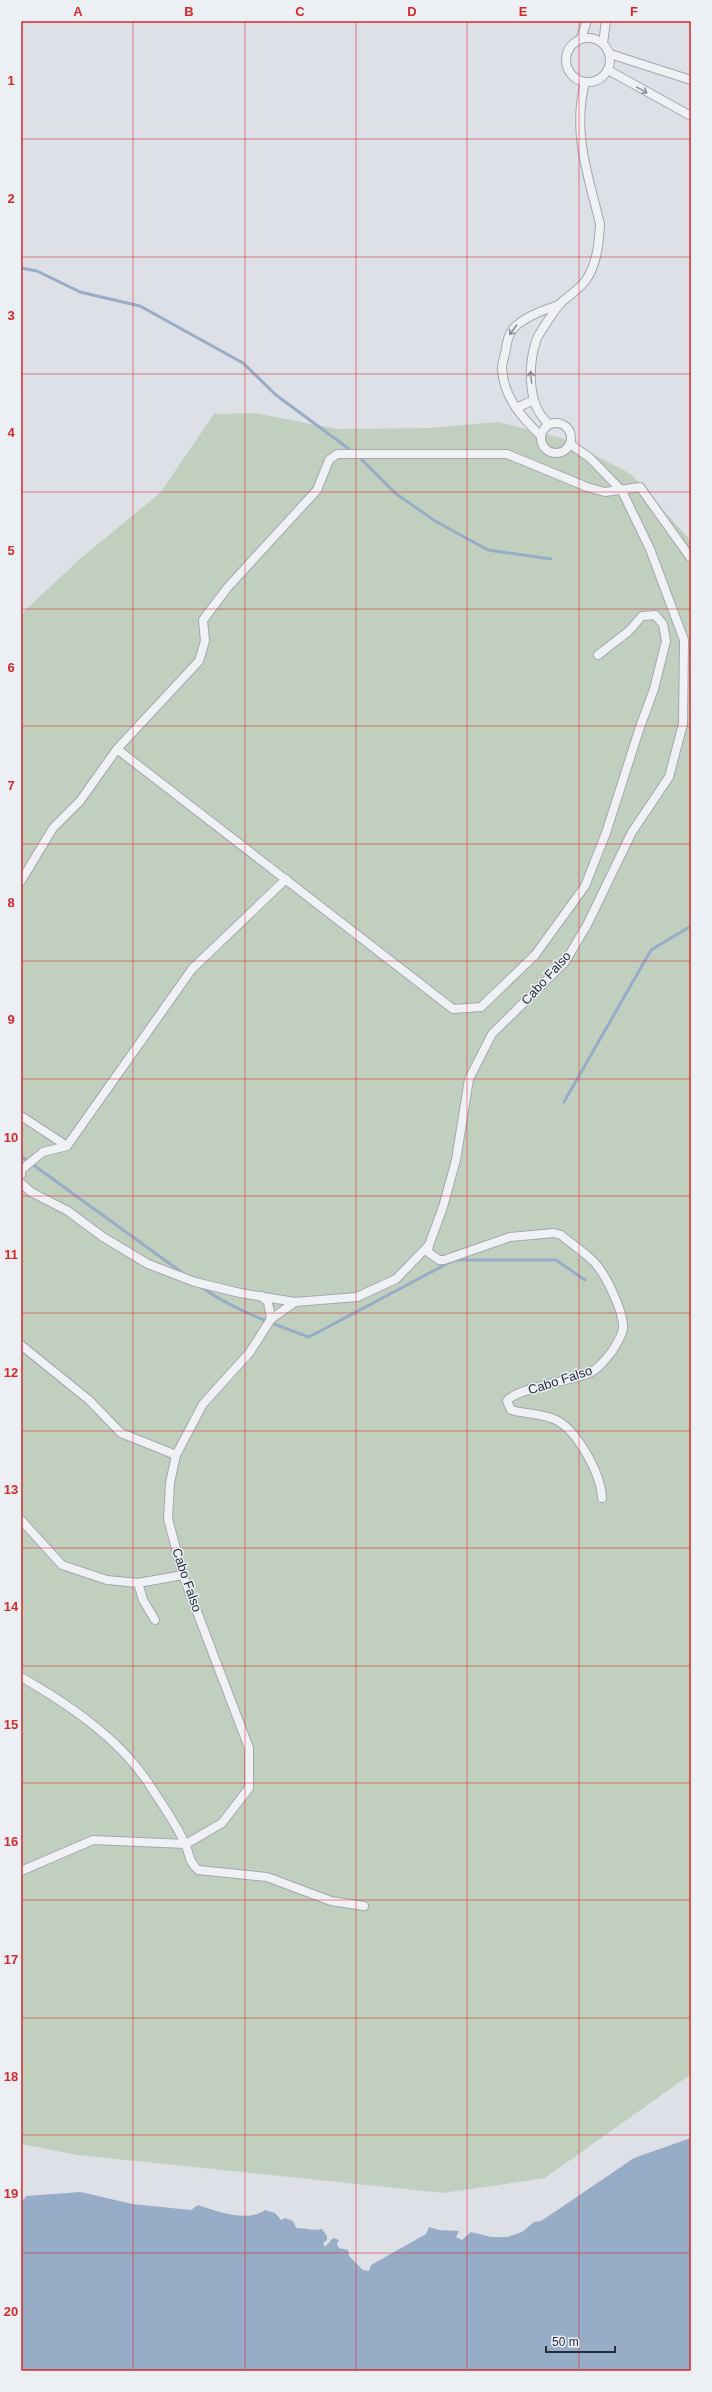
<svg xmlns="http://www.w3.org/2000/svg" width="712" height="2392" font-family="Helvetica,sans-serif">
	<rect width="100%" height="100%" fill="#dde0e6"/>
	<path fill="#c1d0be" d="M254,413l84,16 92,-1 68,-6 63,16 70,36 60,67v1533l-146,104 -102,15 -365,-38 -57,-11v-1530l60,-56 79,-65 54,-79z"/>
	<path fill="#97acc7" d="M691,2138v233h-670v-168l5,-7 55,-4 51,12 59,6 7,-5c19,6 49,18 67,5l10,3 6,7 4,-2 8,3 3,7c9,0 16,3 26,1l5,7v4l-4,3 2,4 8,-9 6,2 -2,4 2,4 9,2 1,6 14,14 6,1 2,-6 55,-31 3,-7 10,3 20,1 -3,6 6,3 9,-8 20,5h16l15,-5 12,-10 7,-1 18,-12 75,-51z"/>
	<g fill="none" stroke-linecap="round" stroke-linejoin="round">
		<g stroke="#97acc7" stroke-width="3">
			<path d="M21,268l16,3 43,21 60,14 103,57 33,32 77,57"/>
			<path d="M357,455l38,38 40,28 53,29 63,9"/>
			<path d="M564,1102l87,-152 40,-24"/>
			<path d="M21,1156l163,118"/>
			<path d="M200,1286c33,24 71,37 109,51l145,-77h102l29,20"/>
		</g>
		<g stroke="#a2a7b0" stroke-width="10">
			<g id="street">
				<circle cx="588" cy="60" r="22"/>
				<path d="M581,38l6,-17"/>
				<path d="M603,43l3,-22"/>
				<path d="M610,54l81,26"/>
				<path d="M608,70l83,46"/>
				<path d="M516,408l18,-8"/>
				<circle cx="556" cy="438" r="15"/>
				<path d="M549,424c-22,-18 -21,-58 -13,-83 1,-5 19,-31 23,-36 8,-9 20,-15 27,-25 11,-16 13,-37 14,-56 -12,-50 -28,-91 -15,-142"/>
				<path d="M541,436c-19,-18 -38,-40 -39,-68 0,-6 3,-13 4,-19 1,-9 3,-18 11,-24 12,-10 27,-15 42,-20"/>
				<path d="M570,444l20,14 32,33 28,58 34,91 -1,84 -14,53 -37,55 -45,93 -22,37 -73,72 -23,45 -13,81 -13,47 -14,38 -1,7 11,8h5l66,-23 44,-4 7,2c11,9 23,17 33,27 11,11 30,50 29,66 -1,8 -6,15 -10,22 -7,9 -15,20 -26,24 -15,6 -73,15 -80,27l4,9c14,4 31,3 45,10 21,10 45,54 46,78"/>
				<path d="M117,749l336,260 28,-2 54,-52 50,-69 21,-53 34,-106 14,-38 12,-48 -3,-17 -8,-9 -13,1 -13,15 -31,24"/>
				<path d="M21,881l32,-53 27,-27 37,-52 82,-88 6,-20 -2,-21 25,-33 89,-97 12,-30 8,-6h170l80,33 18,5 35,-5 50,70"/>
				<path d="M21,1116l46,30"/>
				<path d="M21,1174v-4l22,-18 24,-6 125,-177 94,-90"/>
				<path d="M21,1183l10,9 37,19 35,26 45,27 47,18 45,11 55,9"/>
				<path d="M261,1296l7,6 3,17"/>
				<path d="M21,1345l68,55 32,33 55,22"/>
				<path d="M21,1520l41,45 45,15 31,3 45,-8"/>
				<path d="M138,1583l5,17 12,20"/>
				<path d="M21,1677c47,27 98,61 128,107 12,19 27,39 36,60 6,12 2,15 13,26l69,7 64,24 33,5"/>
				<path d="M21,1871l72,-31 93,4 36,-21 27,-35v-40l-66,-173 -15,-56 2,-36 6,-28 27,-51 47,-52 21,-33 24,-17 62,-5 39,-18 33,-34"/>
			</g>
		</g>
		<use href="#street" stroke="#eff1f5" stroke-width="8"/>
	</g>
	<defs><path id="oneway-shaft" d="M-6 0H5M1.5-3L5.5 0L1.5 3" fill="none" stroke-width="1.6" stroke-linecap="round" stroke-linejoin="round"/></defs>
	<g stroke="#8a8f99">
		<use href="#oneway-shaft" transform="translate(642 90) rotate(29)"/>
		<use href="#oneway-shaft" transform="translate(513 330) rotate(127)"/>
		<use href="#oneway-shaft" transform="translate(531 377) rotate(-96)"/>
	</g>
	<path fill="none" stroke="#d62828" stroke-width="1" stroke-opacity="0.55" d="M133,21v2350M245,21v2350M356,21v2350M467,21v2350M579,21v2350M21,139h670M21,257h670M21,374h670M21,492h670M21,609h670M21,726h670M21,844h670M21,961h670M21,1079h670M21,1196h670M21,1313h670M21,1431h670M21,1548h670M21,1666h670M21,1783h670M21,1900h670M21,2018h670M21,2135h670M21,2253h670"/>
	<g text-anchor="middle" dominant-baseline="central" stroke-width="3" stroke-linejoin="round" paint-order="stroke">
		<g font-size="13" fill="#262d3d" stroke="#eceff4">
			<text transform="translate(546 978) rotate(-48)">Cabo Falso</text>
			<text transform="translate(560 1380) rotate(-18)">Cabo Falso</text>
			<text transform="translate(187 1580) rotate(71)">Cabo Falso</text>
		</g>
	</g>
	<rect width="712" height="2392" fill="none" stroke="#eceff4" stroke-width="44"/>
	<path d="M546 2346v6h69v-6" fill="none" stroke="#262d3d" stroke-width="2"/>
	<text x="552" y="2346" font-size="12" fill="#262d3d" stroke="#eceff4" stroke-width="3" paint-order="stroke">50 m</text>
	<rect x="22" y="22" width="668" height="2348" fill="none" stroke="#d62828" stroke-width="1.5"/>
	<g font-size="13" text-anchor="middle" font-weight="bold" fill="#d62828">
		<text x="78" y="16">A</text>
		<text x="189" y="16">B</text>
		<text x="300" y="16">C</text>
		<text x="412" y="16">D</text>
		<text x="523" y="16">E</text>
		<text x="634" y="16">F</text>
		<text x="11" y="85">1</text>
		<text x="11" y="203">2</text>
		<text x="11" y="320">3</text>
		<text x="11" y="437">4</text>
		<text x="11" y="555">5</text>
		<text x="11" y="672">6</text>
		<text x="11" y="790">7</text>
		<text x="11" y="907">8</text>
		<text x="11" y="1024">9</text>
		<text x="11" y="1142">10</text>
		<text x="11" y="1259">11</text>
		<text x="11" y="1377">12</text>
		<text x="11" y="1494">13</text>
		<text x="11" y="1611">14</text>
		<text x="11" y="1729">15</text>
		<text x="11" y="1846">16</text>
		<text x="11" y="1964">17</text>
		<text x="11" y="2081">18</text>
		<text x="11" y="2198">19</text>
		<text x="11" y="2316">20</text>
	</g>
</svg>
